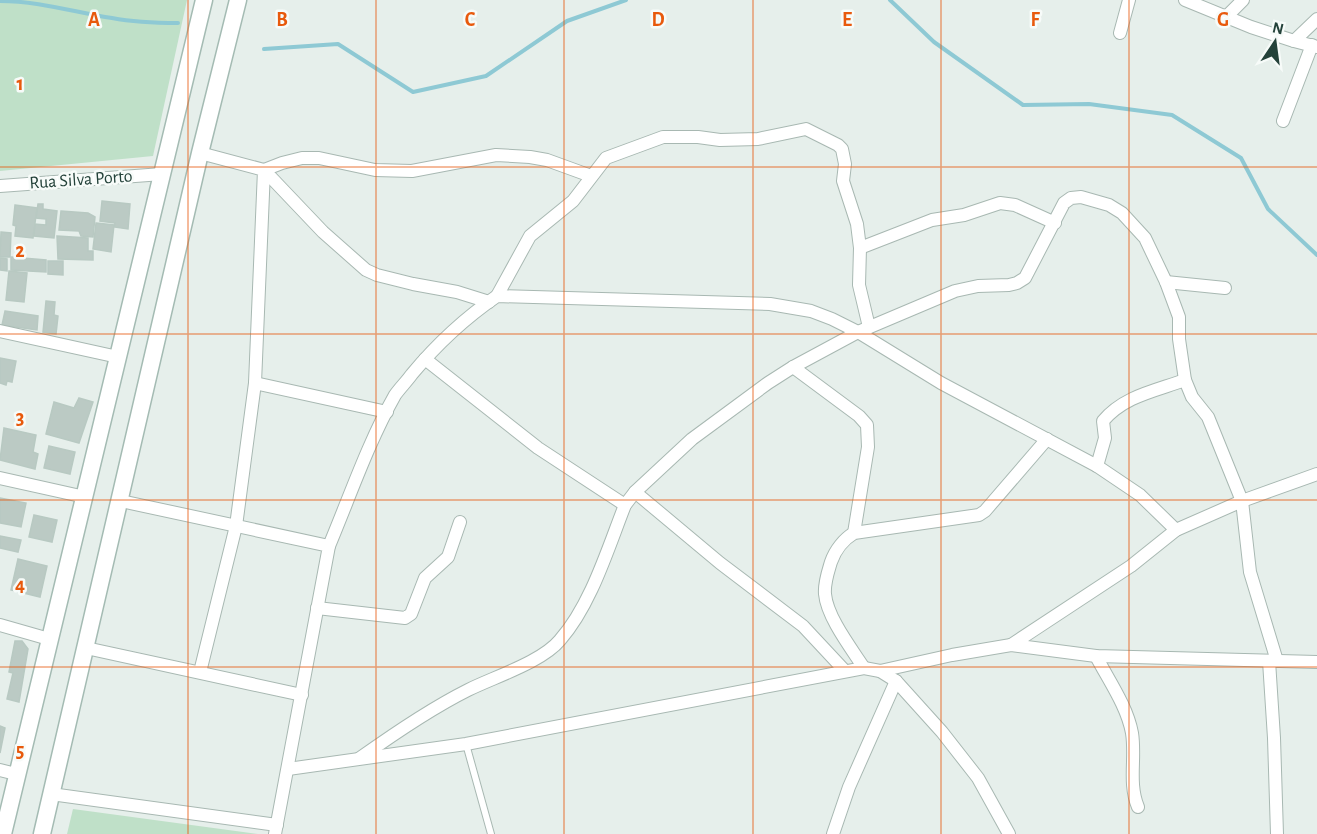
<svg xmlns="http://www.w3.org/2000/svg" width="1317" height="834" font-family="'Alegreya Sans',sans-serif">
	<rect width="100%" height="100%" fill="#e6efeb"/>
	<g fill="#bfe0c8">
		<path d="M0,0h187l-34,156 -153,15z"/>
		<path d="M73,809l185,25h-191z"/>
	</g>
	<g fill="none" stroke-linecap="round" stroke-linejoin="round">
		<g stroke="#8ec9d4" stroke-width="4">
			<path d="M890,0l44,42 89,63 66,-1 83,11 69,43 27,51 49,46"/>
			<path d="M0,1c39,0 74,11 112,17 21,4 44,5 66,5"/>
			<path d="M264,49l74,-5 75,48 73,-16 81,-55 59,-21"/>
		</g>
	</g>
	<g fill="#bbcac4" stroke="#b8c9c2" stroke-width="1.5">
		<path d="M102,201l28,3 -2,25 -14,-2 1,-4 -15,-2z"/>
		<path d="M38,204h5v5l14,2 -3,27 -20,-2 1,-12 11,1v-6l-10,-1z"/>
		<path d="M15,205l22,3 -4,30 -18,-2 1,-10 -3,-1z"/>
		<path d="M61,211l27,2 7,4 -2,20 -12,-1 -2,-5 -20,-1z"/>
		<path d="M96,223l18,2 -3,27 -18,-3z"/>
		<path d="M1,232l10,1 -1,24h-10z"/>
		<path d="M57,236l31,2v13h5v9l-35,-1z"/>
		<path d="M11,257l35,3v12l-35,-2z"/>
		<path d="M0,258l7,1v12l-7,-1z"/>
		<path d="M48,261h15v14l-15,-1z"/>
		<path d="M9,271l18,2 -3,29 -18,-2z"/>
		<path d="M46,301l9,1 -1,13 4,1 -2,18 -13,-2z"/>
		<path d="M5,311l33,5 -1,14 -35,-5z"/>
		<path d="M0,358l16,3 -4,21 -5,-1 -1,4 -6,-2z"/>
		<path d="M79,398l14,4 -14,41 -33,-9 8,-32 20,6z"/>
		<path d="M4,428l32,7 -3,17 5,2 -3,15 -35,-9z"/>
		<path d="M49,446l26,6 -5,22 -26,-6z"/>
		<path d="M0,498l26,5 -5,24 -21,-4z"/>
		<path d="M34,515l23,5 -5,22 -23,-5z"/>
		<path d="M0,536l21,4 -3,12 -18,-4z"/>
		<path d="M18,559l29,7 -7,31 -29,-7z"/>
		<path d="M15,641h7l6,8 -9,53 -12,-3 6,-26 -4,-1z"/>
		<path d="M0,726l5,2 -5,25z"/>
	</g>
	<g fill="none" stroke-linecap="round" stroke-linejoin="round">
		<g stroke="#a8b8b2" stroke-width="8">
			<path id="lane" d="M466,744l25,90"/>
		</g>
		<g stroke="#a8b8b2" stroke-width="14">
			<g id="street">
				<path d="M1185,0l66,27 43,14 23,6"/>
				<path d="M1227,16l16,-16"/>
				<path d="M1120,33l9,-33"/>
				<path d="M1294,41l23,-22"/>
				<path d="M1283,121l29,-76"/>
				<path d="M200,153l64,17 -9,213 -19,143 -36,146"/>
				<path d="M0,186l162,-12"/>
				<path d="M860,248l72,-28 32,-5 36,-12 15,2 40,18"/>
				<path d="M1166,282l59,6"/>
				<path d="M497,296l33,-60 43,-35 33,-43 57,-21h35l22,3 38,-1 48,-10 32,16 4,4 3,15 -2,17 14,43 3,24 -1,37 10,42"/>
				<path d="M489,302l-32,-10 -44,-8 -36,-9 -11,-5 -43,-38 -59,-62 18,-7 20,-5h17l56,12 37,1 84,-16 34,2 17,3 44,16"/>
				<path d="M0,331l118,26"/>
				<path d="M425,359l113,89 87,57"/>
				<path d="M793,367l66,49 8,9 1,22 -14,86"/>
				<path d="M255,383l132,29"/>
				<path d="M1097,466l8,-28 -2,-17c21,-25 52,-30 82,-41"/>
				<path d="M0,478l85,19"/>
				<path d="M635,492l85,71 83,63 42,45"/>
				<path d="M121,501l208,45 -54,288"/>
				<path d="M329,546c21,-50 39,-103 66,-151 5,-7 12,-14 17,-21 25,-30 53,-56 85,-78l273,8 41,7 21,8 26,13 83,51 156,83 43,29 36,35"/>
				<path d="M317,608l88,10 6,-4 14,-36 23,-21 12,-35"/>
				<path d="M0,625l49,14"/>
				<path d="M1011,645l120,-79 45,-36 66,-29 75,-27"/>
				<path d="M86,648l216,47"/>
				<path d="M1096,656c13,25 31,50 36,77 4,25 -4,50 6,74"/>
				<path d="M1269,661l5,77 3,96"/>
				<path d="M864,668c-13,-20 -37,-51 -39,-74 -1,-11 3,-22 6,-32 4,-12 13,-23 23,-29l125,-18 6,-4 62,-72"/>
				<path d="M880,671l72,-16 59,-10 85,11 221,6"/>
				<path d="M360,758c35,-25 70,-49 108,-68 26,-13 74,-28 92,-50 31,-35 48,-92 65,-135l10,-13 57,-53 76,-56 25,-16 65,-35 97,-41 23,-5 31,-1 8,-2 8,-5 39,-75 7,-5 10,-1 28,8 13,8 23,25 21,44 13,35v22l6,41 7,17 16,20 34,84 8,71 27,89"/>
				<path d="M288,769l178,-25 398,-76 16,3 16,10 46,51 36,46 31,56"/>
				<path d="M0,770l16,4"/>
				<path d="M51,794l226,31"/>
				<path d="M833,834l16,-47 47,-106"/>
			</g>
		</g>
		<g stroke="#a4bbb3" stroke-width="19">
			<g id="secondary">
				<path d="M3,834l201,-834"/>
				<path d="M42,834l158,-681 38,-153"/>
			</g>
		</g>
		<use href="#lane" stroke="#fff" stroke-width="6"/>
		<use href="#street" stroke="#fff" stroke-width="12"/>
		<use href="#secondary" stroke="#fff" stroke-width="16"/>
	</g>
	<path fill="none" stroke="#e8590c" stroke-width="1.5" stroke-opacity="0.55" d="M188,0v834M376,0v834M564,0v834M753,0v834M941,0v834M1129,0v834M0,167h1317M0,334h1317M0,500h1317M0,667h1317"/>
	<g text-anchor="middle" dominant-baseline="central" stroke-width="5" stroke-linejoin="round" paint-order="stroke">
		<g font-size="18" fill="#24423a" stroke="#f7fbf9">
			<text transform="translate(81 180) rotate(-4)">Rua Silva Porto</text>
		</g>
	</g>
	<g font-size="20" text-anchor="middle" font-weight="bold" fill="#e8590c" stroke="#f7fbf9" stroke-width="5" stroke-linejoin="round" paint-order="stroke">
		<text x="94" y="26">A</text>
		<text x="282" y="26">B</text>
		<text x="470" y="26">C</text>
		<text x="658" y="26">D</text>
		<text x="847" y="26">E</text>
		<text x="1035" y="26">F</text>
		<text x="1223" y="26">G</text>
		<text x="20" y="90">1</text>
		<text x="20" y="257">2</text>
		<text x="20" y="424">3</text>
		<text x="20" y="591">4</text>
		<text x="20" y="757">5</text>
	</g>
	<g transform="translate(1275 42) rotate(13)" stroke="#f7fbf9" stroke-width="4.5" paint-order="stroke">
	<path d="M0-4.5L10 22L0 15L-10 22Z" fill="#24423a"/>
	<text y="-9" font-size="16" font-weight="bold" text-anchor="middle" fill="#24423a">N</text>
	</g>
</svg>
